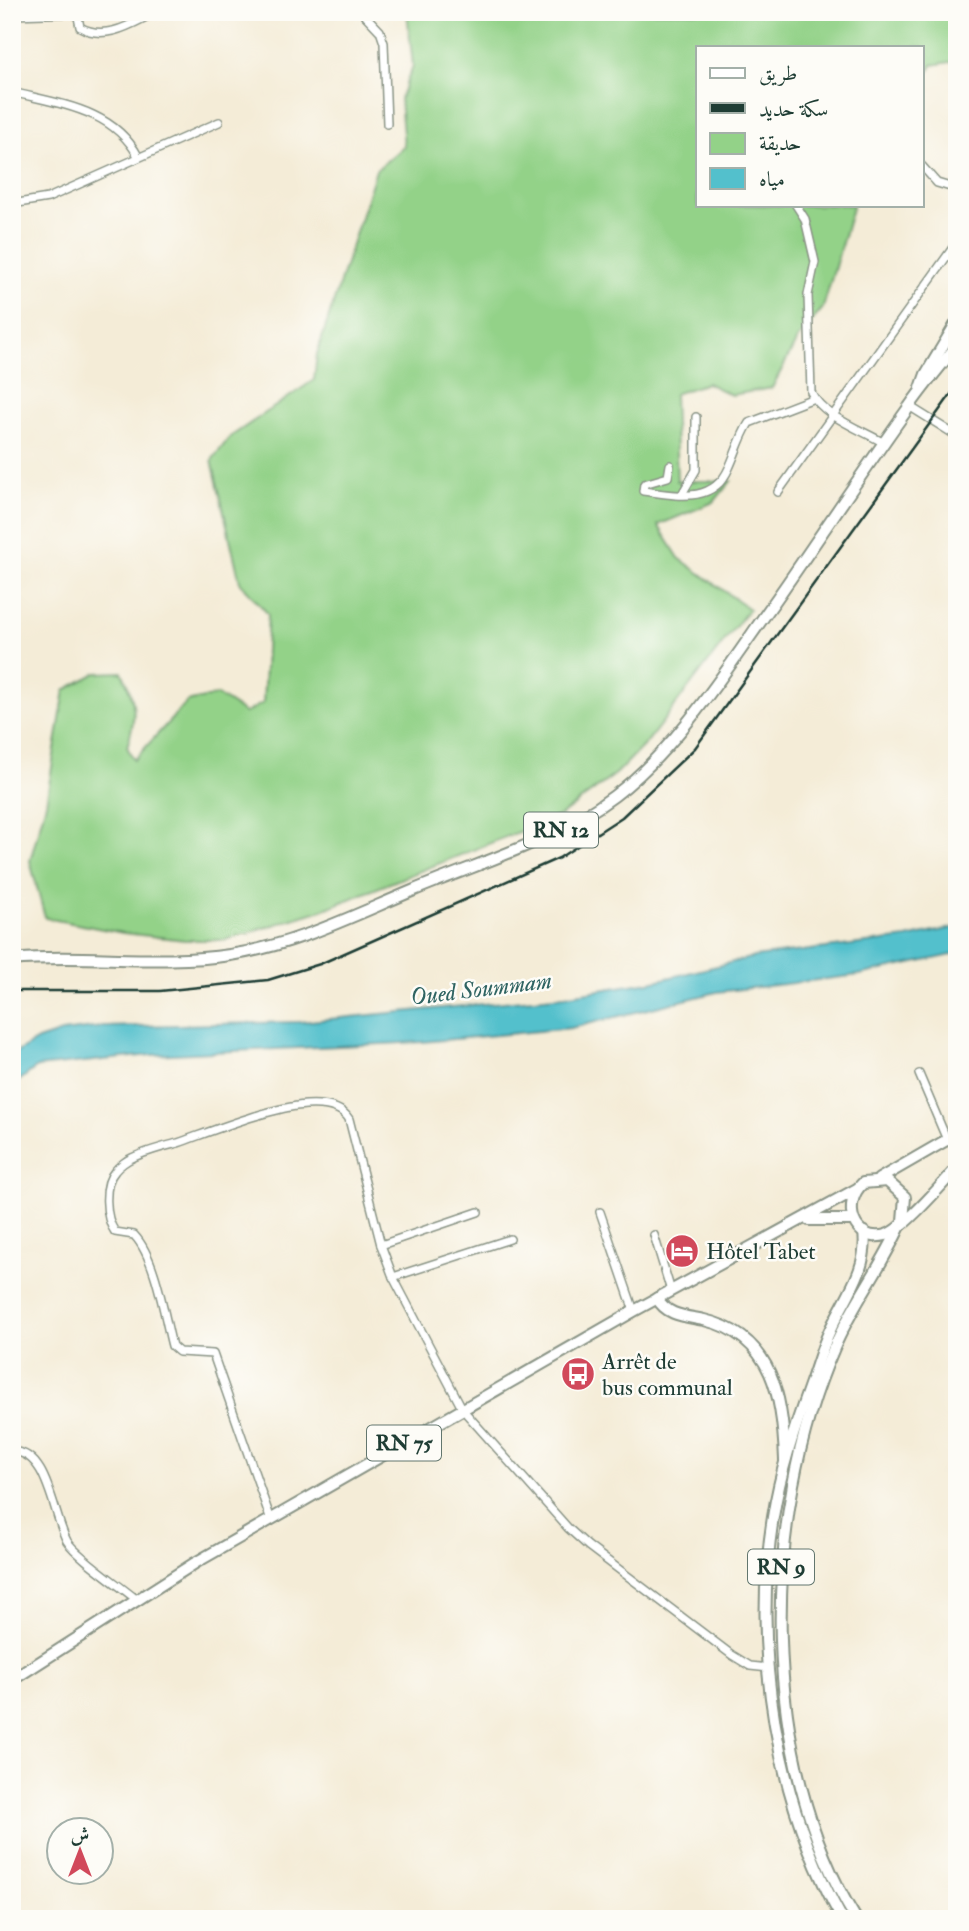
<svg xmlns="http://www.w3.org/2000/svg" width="969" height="1931" font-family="'IM FELL Double Pica',Amiri,serif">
	<rect width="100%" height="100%" fill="#fdfcf7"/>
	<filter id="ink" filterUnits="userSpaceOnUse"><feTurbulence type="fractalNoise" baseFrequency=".0143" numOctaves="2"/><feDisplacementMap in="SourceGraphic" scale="14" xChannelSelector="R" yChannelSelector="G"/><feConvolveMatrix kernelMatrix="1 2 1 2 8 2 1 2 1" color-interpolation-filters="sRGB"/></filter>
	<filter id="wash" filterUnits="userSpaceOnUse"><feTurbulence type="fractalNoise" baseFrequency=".00686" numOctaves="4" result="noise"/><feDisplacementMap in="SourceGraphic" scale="28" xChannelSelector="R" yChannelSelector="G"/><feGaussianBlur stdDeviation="1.57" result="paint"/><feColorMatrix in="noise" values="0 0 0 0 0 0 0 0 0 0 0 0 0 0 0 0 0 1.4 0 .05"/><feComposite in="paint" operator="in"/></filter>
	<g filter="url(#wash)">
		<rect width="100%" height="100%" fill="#f4ecd7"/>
		<path fill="#93d288" stroke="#59885e" stroke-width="2" d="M407,12h550v49l-25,4 -10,20v-38h-224v158h155l-30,103 -25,30 -26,50 -41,7 -24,-12 -33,11 3,87h54l-17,21 -56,23 21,33 70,51 -102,133 -30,31 -56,42 -239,95 -97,30h-40l-62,-7 -78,-15 -15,-57 16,-58 19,-113 31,-17 26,-1c14,30 15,42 5,75l7,13 53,-58 30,-7 28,18 18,-10 5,-89 -28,-32 -28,-122 18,-23 84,-57 3,-26 59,-184 28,-24 -4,-47 13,-33z"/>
		<path fill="#53c0cc" stroke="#397e80" stroke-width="2" d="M957,927v27l-98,21 -142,17 -146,36 -149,14 -271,13 -114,12 -25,19v-31l26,-15 24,-8 40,-5 197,-5 265,-26 91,-15 99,-24 153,-19z"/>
	</g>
	<g filter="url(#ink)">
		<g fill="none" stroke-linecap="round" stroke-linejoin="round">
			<g stroke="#8a9486" stroke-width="10">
				<g id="minor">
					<path d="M77,12l3,15c26,15 53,-4 76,-15"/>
					<path d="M362,12l18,19 4,12 3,81"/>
					<path d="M12,15l65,-2"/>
					<path d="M12,92c47,12 101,17 126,64"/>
					<path d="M922,166l15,17 20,6"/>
					<path d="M12,204l36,-6 171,-76"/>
					<path d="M796,205l9,14 10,43 -7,33 3,97c11,24 51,38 73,51"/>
					<path d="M909,406l48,30"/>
					<path d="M670,465l-2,12 -24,7 -1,7c32,4 70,14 86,-23 7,-15 11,-31 20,-45l65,-25"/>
					<path d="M778,492l179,-250"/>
					<path d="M682,494l14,-24v-53"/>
					<path d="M919,1074l28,66"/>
					<path d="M600,1212l34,99"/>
					<path d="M654,1235l17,56"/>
					<path d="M381,1245l97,-33"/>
					<path d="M393,1277l117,-38"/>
					<path d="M12,1452c36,-3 41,64 55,89 9,15 55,46 70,59"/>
					<path d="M271,1520l-58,-166 -34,-2 -7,-6c-8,-31 -16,-88 -38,-111l-19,-3c-10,-14 -12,-48 0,-61 4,-5 12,-11 17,-13 14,-7 31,-11 46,-15 34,-12 94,-36 128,-38 16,-1 35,1 43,14l32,126 12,32 70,133 105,118 20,18 144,109 18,11 19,2"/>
				</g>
			</g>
			<g stroke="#8a9486" stroke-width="14">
				<g id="primary">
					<path d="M809,1220h44"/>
					<path d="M657,1298c10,18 28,18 47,22 70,16 79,80 81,140"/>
					<path d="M12,1680l183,-117 439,-252 223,-122"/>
				</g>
			</g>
			<g stroke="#8a9486" stroke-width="14">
				<g id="trunk">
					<path d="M921,388l5,-14 31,-52"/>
					<path d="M12,960c72,-7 146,6 218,-5 65,-10 122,-39 182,-64 69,-29 141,-49 202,-95 64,-48 114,-129 161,-195 45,-64 88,-130 134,-194 15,-22 32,-41 48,-62"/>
					<path d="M879,1179l78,-45"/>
					<path d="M903,1221l2,-24 -18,-16 -24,2c-22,20 -10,61 23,52 18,-6 56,-51 71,-67"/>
					<path d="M842,1919c-66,-118 -90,-268 -69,-402 7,-45 22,-90 37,-132 7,-19 12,-38 20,-55 15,-33 39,-61 34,-98"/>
					<path d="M856,1919c-98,-159 -95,-404 -22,-571 18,-43 47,-80 66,-122"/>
				</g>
			</g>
			<use href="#minor" stroke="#fff" stroke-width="7"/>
			<use href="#primary" stroke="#fff" stroke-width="10"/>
			<use href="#trunk" stroke="#fff" stroke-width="10"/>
			<path stroke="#1f3d34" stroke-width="2.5" d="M12,991h148l108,-11 52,-16 239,-106 63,-41 73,-69 262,-362"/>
		</g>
	</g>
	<defs>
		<g id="hotel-disc" transform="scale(1.75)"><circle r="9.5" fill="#d1495b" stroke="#fdfcf7"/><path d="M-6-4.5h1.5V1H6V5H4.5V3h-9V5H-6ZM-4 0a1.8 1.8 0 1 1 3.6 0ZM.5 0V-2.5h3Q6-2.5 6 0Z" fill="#fff"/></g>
		<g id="bus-disc" transform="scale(1.75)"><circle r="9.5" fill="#d1495b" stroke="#fdfcf7"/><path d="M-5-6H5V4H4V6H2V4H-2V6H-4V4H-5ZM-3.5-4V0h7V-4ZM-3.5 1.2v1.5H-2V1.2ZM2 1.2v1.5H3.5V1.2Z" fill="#fff"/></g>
	</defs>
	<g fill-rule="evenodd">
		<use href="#hotel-disc" x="682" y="1251"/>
		<use href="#bus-disc" x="578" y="1374"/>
	</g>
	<g text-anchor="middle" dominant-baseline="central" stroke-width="5" stroke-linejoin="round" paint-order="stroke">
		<g fill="#fdfcf7" stroke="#62766e" stroke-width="2">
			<rect x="524" y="812.5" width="74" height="35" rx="5"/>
			<rect x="367" y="1425.5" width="74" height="35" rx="5"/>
			<rect x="748" y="1549.5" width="66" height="35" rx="5"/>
		</g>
		<g font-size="21" font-weight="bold" fill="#1f3d34">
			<text x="561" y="830">RN 12</text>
			<text x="404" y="1443">RN 75</text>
			<text x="781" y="1567">RN 9</text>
		</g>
		<g font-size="23" fill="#1f3d34" stroke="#fdfcf7" text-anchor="start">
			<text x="706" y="1251">Hôtel Tabet</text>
			<text x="602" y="1361">Arrêt de<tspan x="602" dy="26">bus communal</tspan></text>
		</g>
		<g font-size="24" font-style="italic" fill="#2f6462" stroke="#fdfcf7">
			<text transform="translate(481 989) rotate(-7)">Oued Soummam</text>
		</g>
	</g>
	<rect width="969" height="1931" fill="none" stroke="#fdfcf7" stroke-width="42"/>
	<rect x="696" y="46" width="228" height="161" fill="#fdfcf7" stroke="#a4b0a9" stroke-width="2"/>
	<rect x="710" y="68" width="35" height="10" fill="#ffffff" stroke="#a4b0a9" stroke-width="2"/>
	<text x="759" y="80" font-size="21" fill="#1f3d34">طريق</text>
	<rect x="710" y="103" width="35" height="10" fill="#1f3d34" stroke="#a4b0a9" stroke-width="2"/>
	<text x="759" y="116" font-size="21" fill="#1f3d34">سكة حديد</text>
	<rect x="710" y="133" width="35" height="21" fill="#93d288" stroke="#a4b0a9" stroke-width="2"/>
	<text x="759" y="150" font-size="21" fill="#1f3d34">حديقة</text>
	<rect x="710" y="168" width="35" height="21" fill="#53c0cc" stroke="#a4b0a9" stroke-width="2"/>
	<text x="759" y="186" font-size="21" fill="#1f3d34">مياه</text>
	<g transform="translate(80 1851)"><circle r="33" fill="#fdfcf7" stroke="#a4b0a9" stroke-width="2"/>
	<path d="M0-5L12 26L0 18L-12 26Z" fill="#d1495b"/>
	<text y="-10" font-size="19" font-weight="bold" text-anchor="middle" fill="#1f3d34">ش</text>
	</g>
</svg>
